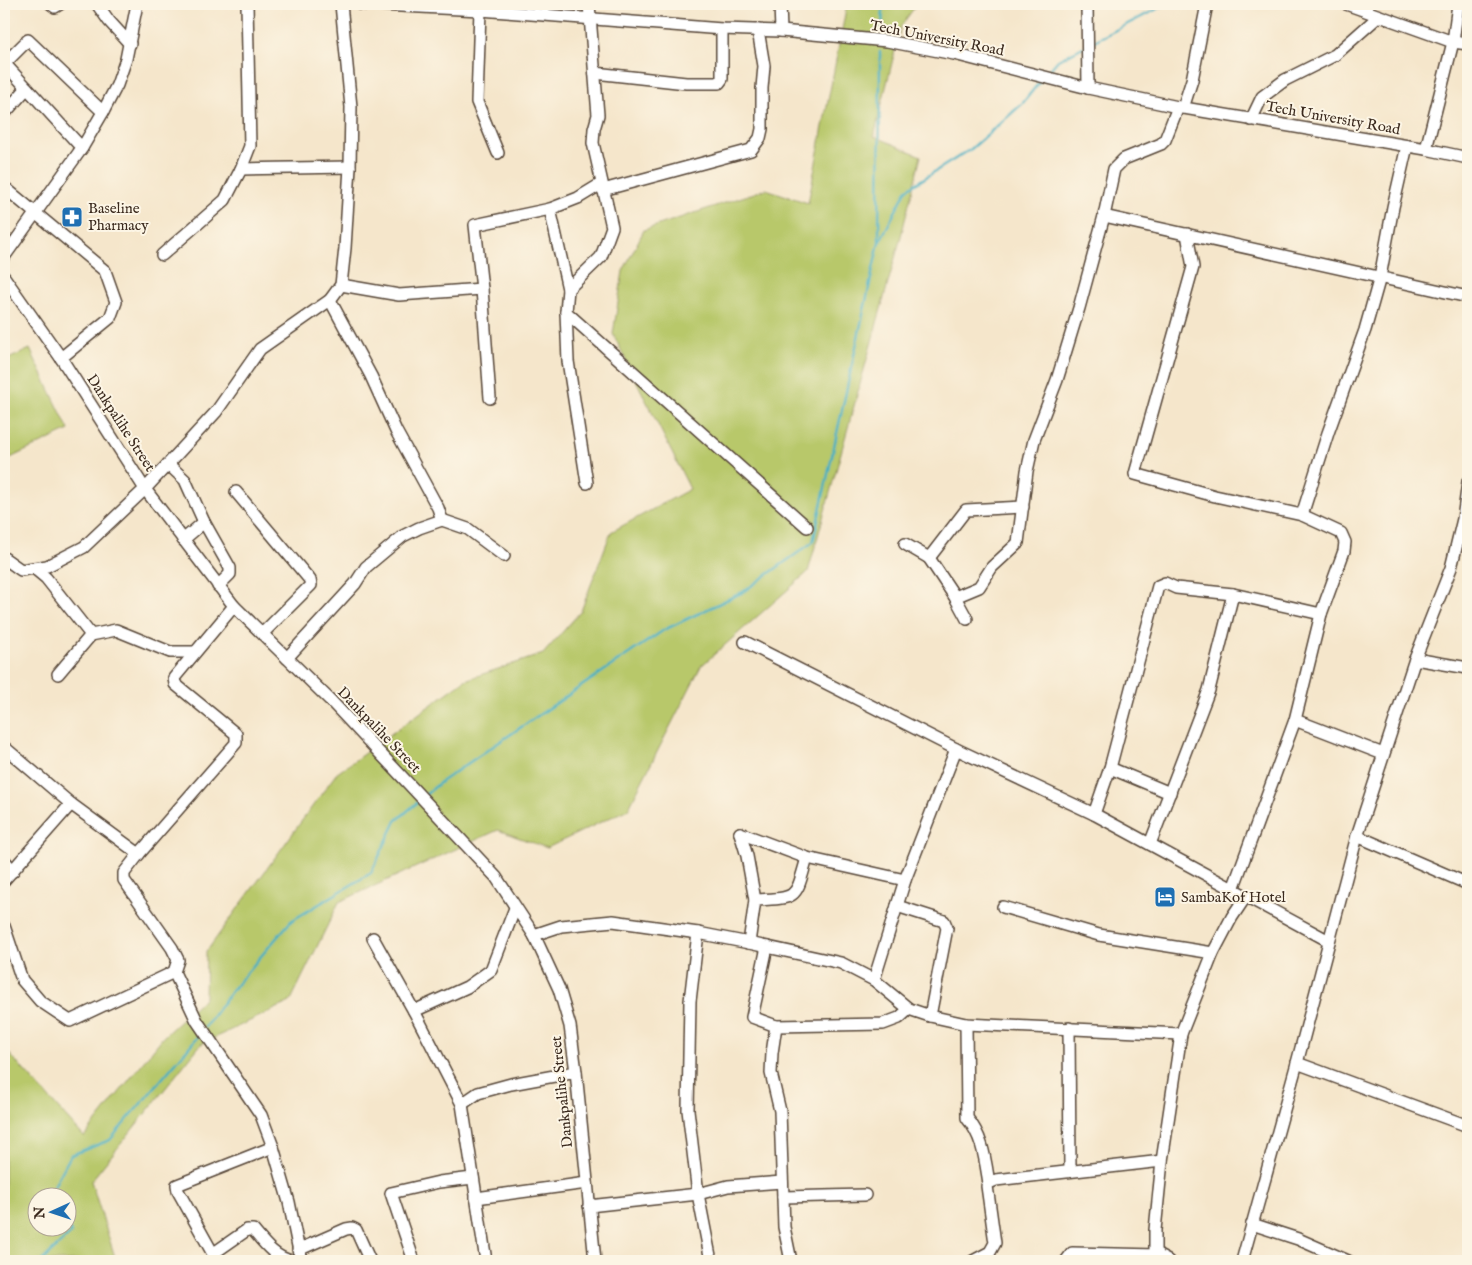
<svg xmlns="http://www.w3.org/2000/svg" width="1472" height="1265" font-family="'IM FELL English',serif">
	<rect width="100%" height="100%" fill="#fcf5e5"/>
	<filter id="ink" filterUnits="userSpaceOnUse"><feTurbulence type="fractalNoise" baseFrequency=".02" numOctaves="2"/><feDisplacementMap in="SourceGraphic" scale="10" xChannelSelector="R" yChannelSelector="G"/><feConvolveMatrix kernelMatrix="1 2 1 2 8 2 1 2 1" color-interpolation-filters="sRGB"/></filter>
	<filter id="wash" filterUnits="userSpaceOnUse"><feTurbulence type="fractalNoise" baseFrequency=".0096" numOctaves="4" result="noise"/><feDisplacementMap in="SourceGraphic" scale="20" xChannelSelector="R" yChannelSelector="G"/><feGaussianBlur stdDeviation="1.12" result="paint"/><feColorMatrix in="noise" values="0 0 0 0 0 0 0 0 0 0 0 0 0 0 0 0 0 1.4 0 .05"/><feComposite in="paint" operator="in"/></filter>
	<g filter="url(#wash)">
		<rect width="100%" height="100%" fill="#f5e6cb"/>
		<g fill="#b8c86a" stroke="#7a7944" fill-rule="evenodd">
			<path d="M847,4h70l-16,22 -27,110 47,20 -21,84 -92,332 -107,94 -73,143 -81,39 -49,-18 -159,72 -49,100 -89,42 -110,137 23,73v7h-110v-213l80,89 79,-100 42,-39 1,-46 130,-178 129,-94 78,-26 38,-43 30,-79 79,-43 -77,-155 10,-63 21,-41 122,-41 42,14zM38,1198h30v30h-30z"/>
			<path d="M30,349l39,81 -65,31v-100z"/>
		</g>
		<g fill="none" stroke-linecap="round" stroke-linejoin="round">
			<g stroke="#45afc3" stroke-width="2.5">
				<path d="M882,32l1,-28"/>
				<path d="M1090,43l77,-39"/>
				<path d="M1046,74l12,-14 25,-13"/>
				<path d="M880,241l27,-52 64,-40 51,-45 19,-24"/>
				<path d="M424,796l18,-15 222,-151 79,-38 70,-50 66,-300 1,-190"/>
				<path d="M205,1027l28,-38 58,-68 80,-48 25,-52 24,-21"/>
				<path d="M57,1198l-4,-10 18,-33 39,-15 90,-106"/>
				<path d="M42,1261l29,-28 -3,-8"/>
			</g>
		</g>
	</g>
	<g filter="url(#ink)">
		<g fill="none" stroke-linecap="round" stroke-linejoin="round">
			<g stroke="#574638" stroke-width="14">
				<g id="minor">
					<path d="M51,4l4,3 5,-3"/>
					<path d="M97,4l12,17 21,23"/>
					<path d="M247,4l3,142 -9,23 109,-2"/>
					<path d="M361,4l119,6 242,19 59,2 106,10 67,13 134,34 90,19 248,42 42,9"/>
					<path d="M589,4l9,111 -4,14 -1,14 19,84 -11,30 -33,32 -2,23 241,215"/>
					<path d="M780,4l1,27"/>
					<path d="M1087,4l1,84"/>
					<path d="M1346,4l107,38 15,2"/>
					<path d="M480,10l-3,92 21,51"/>
					<path d="M4,63l78,85"/>
					<path d="M4,64l24,-24 75,72"/>
					<path d="M595,73l91,10h33l3,-4v-50"/>
					<path d="M1183,108l9,-28 15,-76"/>
					<path d="M4,114l23,-26"/>
					<path d="M1251,120l11,-23 23,-17 50,-25 44,-39"/>
					<path d="M1426,149l27,-107 5,-38"/>
					<path d="M4,187l101,84 11,31 -6,16 -49,40"/>
					<path d="M603,190l148,-40 9,-12 2,-9v-41l2,-22 -6,-36"/>
					<path d="M550,209l18,80"/>
					<path d="M1104,216l364,81"/>
					<path d="M1187,234l6,33 -58,207 80,22 87,19 39,18 4,9 -1,9 -23,63 -26,106 -62,169"/>
					<path d="M162,255l63,-55 16,-31"/>
					<path d="M4,257l78,-109 21,-36 14,-27 9,-26 11,-55"/>
					<path d="M4,277l57,81 84,131 89,117 97,95 165,176 38,58 25,54 11,37 6,46 19,189"/>
					<path d="M341,285l58,10 83,-6"/>
					<path d="M330,300l41,76 25,55 42,77 4,12"/>
					<path d="M566,312l2,49 19,122"/>
					<path d="M490,398l-8,-109 -7,-64 75,-16 28,-11 23,-14"/>
					<path d="M168,464l17,16 19,42 26,46v6l-12,12"/>
					<path d="M236,492l74,88 1,5 -48,48"/>
					<path d="M1302,515l26,-82 37,-103 15,-53 13,-70 14,-61"/>
					<path d="M183,540l21,-18"/>
					<path d="M905,544l24,14 37,-48 57,-3"/>
					<path d="M4,558l17,12 26,-4 37,-19 61,-58 71,-77 44,-63 70,-49 11,-15 4,-37 5,-81 1,-60 -10,-103"/>
					<path d="M929,558l26,39 12,22"/>
					<path d="M34,568l12,10 45,57 25,-5 54,22h25"/>
					<path d="M955,597l24,-10 13,-20 26,-24 9,-72 7,-31 23,-60 22,-72 25,-92 10,-47 10,-10 37,-15 4,-4 13,-33"/>
					<path d="M234,606l-60,72 1,6 61,50v9l-97,111 -15,19v7l48,68 6,12 -4,12 23,49 64,94 12,32 16,55 12,59"/>
					<path d="M745,642l211,107 138,65 235,127"/>
					<path d="M287,658l68,-74 11,-17 37,-31 16,-8 23,-8 26,9 36,27"/>
					<path d="M1415,659l53,9"/>
					<path d="M58,674l33,-39"/>
					<path d="M1295,720l88,34"/>
					<path d="M4,747l67,57"/>
					<path d="M1110,768l60,25"/>
					<path d="M1094,814l16,-46 48,-182 7,-3 11,5 57,6 88,20"/>
					<path d="M740,833l67,25 98,22"/>
					<path d="M740,833l7,23 8,44"/>
					<path d="M1357,836l111,48"/>
					<path d="M1150,844l59,-154 24,-96"/>
					<path d="M4,860l9,11"/>
					<path d="M4,880l67,-76 68,50"/>
					<path d="M897,906l47,15 3,7 -17,88"/>
					<path d="M1003,907l96,28 114,18"/>
					<path d="M4,926l18,54 18,21 30,20 104,-49"/>
					<path d="M698,933l-8,68 -2,109 10,84 13,67"/>
					<path d="M534,935l27,-9 52,-5 85,12 51,10 92,20 33,17 35,29 21,7 36,8 215,10"/>
					<path d="M373,938l41,73 48,93 24,157"/>
					<path d="M749,943l6,-43c44,-2 40,-1 52,-42"/>
					<path d="M767,947l-15,70 24,9 107,-2 16,-6 10,-9"/>
					<path d="M874,980l31,-100 51,-131"/>
					<path d="M414,1011l53,-24 24,-17 24,-62"/>
					<path d="M966,1024l1,94c16,19 18,41 22,65l-2,3 8,57 -5,9 -17,9"/>
					<path d="M776,1026l-4,27 -1,20 9,38 4,116 7,34"/>
					<path d="M1069,1028l1,143"/>
					<path d="M1297,1063l171,63"/>
					<path d="M462,1104l16,-11 33,-9 65,-12"/>
					<path d="M989,1183l7,-3 166,-19"/>
					<path d="M783,1197l82,-2"/>
					<path d="M476,1198l111,-15"/>
					<path d="M589,1206l109,-12 30,-8 54,-4"/>
					<path d="M1252,1224l46,15 50,22"/>
					<path d="M298,1250l48,-21 6,-1 4,2 14,31"/>
					<path d="M214,1253l33,-23h6c11,13 22,28 39,31"/>
					<path d="M1157,1255l-2,-5v-20l7,-69 19,-127 32,-81 19,-36 14,-21"/>
					<path d="M217,1261l-39,-70 -1,-6 96,-38"/>
					<path d="M414,1261l-23,-68 48,-11 34,-4"/>
					<path d="M1066,1261l6,-8 85,2 11,6"/>
					<path d="M1242,1261l55,-198 60,-227 58,-177 36,-91 12,-49 5,-37"/>
				</g>
			</g>
			<use href="#minor" stroke="#fff" stroke-width="11"/>
		</g>
	</g>
	<defs>
		<g id="pharmacy-square" transform="scale(1.125)"><rect x="-9" y="-9" width="18" height="18" rx="4" fill="#1f6fb2" stroke="#fcf5e5"/><path d="M-2-6h4v4h4v4h-4v4h-4v-4h-4v-4h4Z" fill="#fff"/></g>
		<g id="hotel-square" transform="scale(1.125)"><rect x="-9" y="-9" width="18" height="18" rx="4" fill="#1f6fb2" stroke="#fcf5e5"/><path d="M-6-4.5h1.5V1H6V5H4.5V3h-9V5H-6ZM-4 0a1.8 1.8 0 1 1 3.6 0ZM.5 0V-2.5h3Q6-2.5 6 0Z" fill="#fff"/></g>
	</defs>
	<g fill-rule="evenodd">
		<use href="#pharmacy-square" x="72" y="217"/>
		<use href="#hotel-square" x="1165" y="897"/>
	</g>
	<g text-anchor="middle" dominant-baseline="central" stroke-width="4" stroke-linejoin="round" paint-order="stroke">
		<g font-size="15" fill="#3b2a1e" stroke="#fcf5e5">
			<text transform="translate(937 38) rotate(11)">Tech University Road</text>
			<text transform="translate(1333 118) rotate(10)">Tech University Road</text>
			<text transform="translate(121 423) rotate(57)">Dankpalihe Street</text>
			<text transform="translate(379 730) rotate(46)">Dankpalihe Street</text>
			<text transform="translate(562 1092) rotate(-96)">Dankpalihe Street</text>
		</g>
		<g font-size="15" fill="#3b2a1e" stroke="#fcf5e5" text-anchor="start">
			<text x="88" y="208">Baseline<tspan x="88" dy="17">Pharmacy</tspan></text>
			<text x="1181" y="897">SambaKof Hotel</text>
		</g>
	</g>
	<rect width="1472" height="1265" fill="none" stroke="#fcf5e5" stroke-width="20"/>
	<g transform="translate(52 1212) rotate(267)"><circle r="24" fill="#fcf5e5" stroke="#afa495"/>
	<path d="M0-4L9 19L0 12L-9 19Z" fill="#1f6fb2"/>
	<text y="-8" font-size="14" font-weight="bold" text-anchor="middle" fill="#3b2a1e">N</text>
	</g>
</svg>
